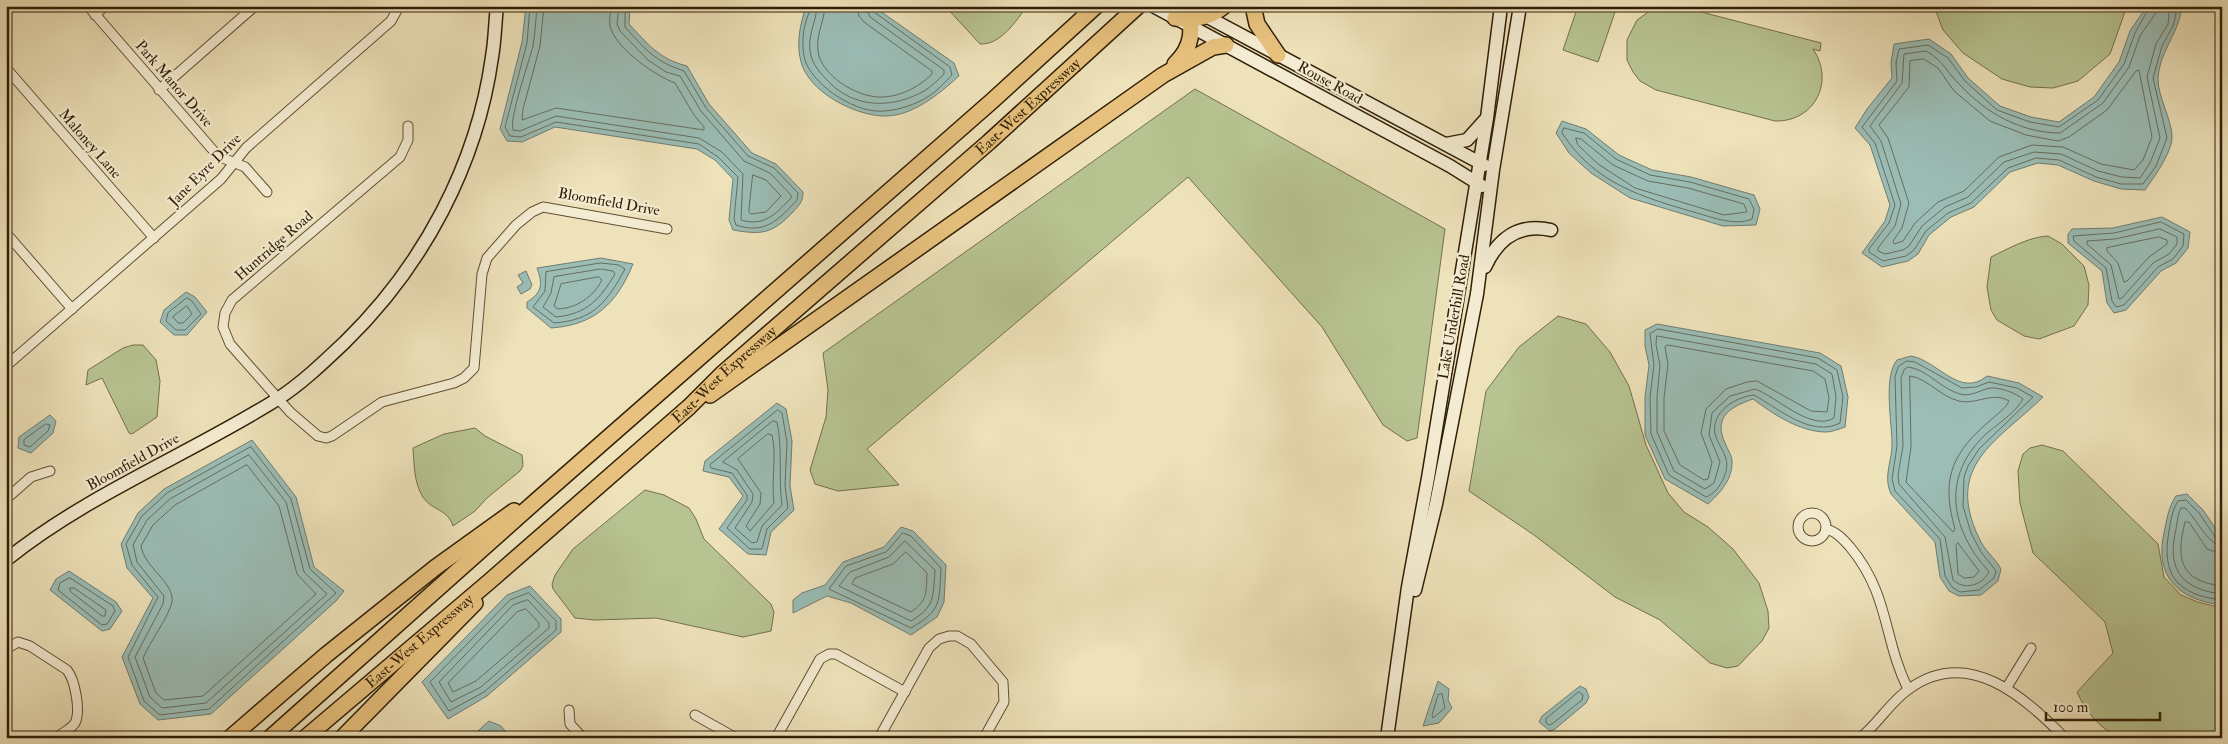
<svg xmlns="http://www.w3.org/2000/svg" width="2228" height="744" font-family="'IM FELL Double Pica',serif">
	<rect width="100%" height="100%" fill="#eee2ba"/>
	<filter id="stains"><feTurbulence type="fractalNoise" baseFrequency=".004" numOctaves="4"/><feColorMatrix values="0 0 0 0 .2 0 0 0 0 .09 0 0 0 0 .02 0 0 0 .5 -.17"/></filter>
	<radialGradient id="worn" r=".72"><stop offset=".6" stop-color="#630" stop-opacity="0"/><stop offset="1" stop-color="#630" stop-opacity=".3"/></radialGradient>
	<g fill="#b7c391" stroke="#74704c">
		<path d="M945,6h82c-11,15 -26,39 -47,38z"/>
		<path d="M1578,6h39l-19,56 -35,-12z"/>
		<path d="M1649,6h29l143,37 -1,8 -7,-2c22,32 2,73 -38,72l-119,-31 -16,-9 -7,-9 -6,-12v-20l10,-20 17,-12z"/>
		<path d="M1934,6h193l-17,48 -32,27 -25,7 -23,-1 -28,-8 -39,-26 -20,-23z"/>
		<path d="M1195,89l250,140 -28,209 -10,3 -24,-16 -61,-98 -134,-150 -321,272 32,36 -61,6 -23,-7 -5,-14 16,-53 2,-27 -5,-37z"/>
		<path d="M2048,236l14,8 22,22 5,19 -1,20 -14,21 -35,13 -15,-3 -27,-16 -6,-10 -4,-23 4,-30c17,-8 37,-20 57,-21z"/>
		<path d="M1558,316l28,8 24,28 19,34 17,59 22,48 16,19 24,15 25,22 26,34 9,28 1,17 -7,13 -24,25 -11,2 -17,-5 -50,-43 -45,-23 -81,-62 -65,-44 17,-100 33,-44z"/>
		<path d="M133,345h10l13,15 4,21 -3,36 -25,17 -3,-1 -27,-55 -16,7 2,-15 35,-22z"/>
		<path d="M475,428l10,8 37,19 1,11 -3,5 -33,27 -12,13 -22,15c-6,-18 -21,-15 -30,-29 -9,-13 -9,-34 -10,-49l31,-14z"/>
		<path d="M2042,445l21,6 95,93 6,33 17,18 17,7 24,6v130c-16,0 -95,3 -104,-1 -19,-9 -33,-27 -41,-45l36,-39 -8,-31 -72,-69 -13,-50 -2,-32 5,-17 7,-6z"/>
		<path d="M645,490l19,5 25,13 7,11 8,20 67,65 3,8 -3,19 -28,6 -87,-19 -61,2 -20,-2 -22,-29 -1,-5 3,-9 18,-26z"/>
	</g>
	<g fill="#9bbdb6" stroke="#707d70">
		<path d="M526,6h104l-1,18c19,20 30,35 58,42l22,38 43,49 24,11 27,28c0,10 -4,13 -10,20 -21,22 -31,23 -60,18l-4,-10 4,-41 -18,-19 -18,-11 -142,-22 -33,15 -15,-1 -7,-12 22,-87z"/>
		<path d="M806,6h67l81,57 5,13c-20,18 -47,41 -76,40 -29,-1 -74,-24 -82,-54 -5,-19 -1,-37 5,-56z"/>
		<path d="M2147,6h30l4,6c-4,23 -22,42 -23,66 -1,17 15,44 14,60 -1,16 -18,39 -27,52l-24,-1 -27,-8 -36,-16 -20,-2 -28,9 -36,35 -23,10 -22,18 -11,19 -10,7 -26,6 -20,-14 23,-32 5,-16 -20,-60 -15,-17 12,-19 25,-31 -1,-15 3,-19 35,-5 22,15 17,24 32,28 31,11 28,5 35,-25 25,-35 11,-31z"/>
		<path d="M1562,121l24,8 33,26 33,15 39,7 63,18 6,14 -4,16 -33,1 -93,-28 -39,-25 -22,-20 -13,-20z"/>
		<path d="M2162,217l28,15 -2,16 -12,15 -15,8 -35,39 -12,3 -7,-10 -5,-32 -34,-28v-9l4,-5 41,-1z"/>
		<path d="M601,258l32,6c-16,39 -38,61 -82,64l-24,-20v-6c15,-9 16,-18 10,-34z"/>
		<path d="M526,271l6,14 -2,4 -9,5 -4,-7 6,-4 -5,-8z"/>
		<path d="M186,292l9,5 12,15 -20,23h-13l-14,-13 4,-12z"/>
		<path d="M1657,324l163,29 21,13 7,31 -3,30c-6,2 -13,5 -19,5 -26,0 -53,-18 -73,-33 -23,8 -40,18 -28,44 2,5 7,13 7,18 1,18 -12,32 -24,43l-43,-25 -20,-44v-38l4,-32 -4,-19v-16z"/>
		<path d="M1911,356c26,4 49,43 76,20l32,7 24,14c-46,45 -99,68 -64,141 5,12 16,20 22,31l-3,12 -17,14 -22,1 -10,-5 -9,-14 -5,-35 -44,-48c-8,-18 1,-32 1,-50 0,-21 -9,-67 5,-84z"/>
		<path d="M777,403l9,6 6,32 -2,45 4,24 -23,22 -5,23 -18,-1 -29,-25 24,-33 -14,-19 -26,-6 2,-10z"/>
		<path d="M50,415l6,6 -3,12 -22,20 -13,-5 1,-11z"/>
		<path d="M252,440l44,57 18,70 30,24 -8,10 -125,113 -53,6 -18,-16 -18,-47 31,-59 -26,-30 -6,-24 17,-31 26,-24z"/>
		<path d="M2187,494l16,16 19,28v67c-43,-5 -68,-28 -58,-72 3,-14 4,-25 12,-37z"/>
		<path d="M901,527l12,4 33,34 -2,37 -7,15 -26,18 -60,-32 -24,-7 -34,17v-13l9,-7 23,-8 18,-23 41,-15z"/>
		<path d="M69,571l47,31 6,9 -12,18 -8,2 -52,-41 6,-11z"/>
		<path d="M530,586l31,33v13l-74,64 -39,23 -26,-37 85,-87z"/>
		<path d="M1438,681l11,8 -1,11 4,8 -13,15 -16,3z"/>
		<path d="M1580,686l6,3 3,8 -3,6 -31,26 -5,2 -11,-9 3,-6z"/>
		<path d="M489,721l12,5 10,12h-41z"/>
	</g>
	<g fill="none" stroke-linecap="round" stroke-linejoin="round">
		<g stroke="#666e5e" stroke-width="1">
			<path d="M530,6l-3,37 -22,84 5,9 11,1 35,-15 143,22 19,13 20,20 -4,42 2,6c30,10 43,-6 61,-25l1,-7 -24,-25 -26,-12 -42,-48 -22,-37c-30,-10 -38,-21 -59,-44v-21"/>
			<path d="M537,6c-1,13 -2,27 -4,40 -4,16 -24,72 -20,84l7,1 36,-15 143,22 23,14 21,22 -2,46c23,7 35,-6 50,-22v-3l-21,-22 -26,-12 -43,-50 -21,-35 -14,-4 -18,-12 -28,-29 -3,-7 2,-18"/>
			<path d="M544,6l-4,40 -17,63 -1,11 34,-12 148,22v-3l-10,-12 -19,-32c-19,-7 -57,-33 -64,-54 -3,-7 0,-15 0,-23"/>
			<path d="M811,6c-1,7 -5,12 -6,19 -3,10 -3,28 1,38 11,25 51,51 79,48 14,-1 32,-7 44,-15 8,-5 16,-14 23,-21l-2,-8 -76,-55 -3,-6"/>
			<path d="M817,6c-1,19 -12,32 -5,53 3,9 12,18 19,25 26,25 63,24 93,7 7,-4 14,-11 20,-17v-4l-74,-53 -5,-11"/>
			<path d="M825,6c-1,18 -11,31 -6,50 7,23 42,43 65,41 18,-1 36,-11 48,-23v-3l-68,-49 -5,-6 -2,-10"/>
			<path d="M2150,6l-15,27 -11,31 -26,36 -39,27 -29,-5 -33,-12 -32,-29 -17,-23 -20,-13 -29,4 -3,14 1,18 -35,46 13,16 20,62 -6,18 -20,26v3l14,9 23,-5 8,-6 12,-19 22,-18 23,-10 37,-35 28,-10 23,2 37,17 25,7h22l13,-18 11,-28 -14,-60 9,-32 11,-20 3,-12 -3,-8"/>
			<path d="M2157,6l-2,8 -15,22 -11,31 -26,36 -43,30c-38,0 -74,-20 -99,-47 -15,-14 -16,-24 -35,-35l-22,3 -2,29 -32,43 11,15 20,63 -6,22 -17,22v3l7,3 18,-4 6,-4 13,-20 23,-19 23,-10 36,-35 30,-10 27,2 37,17 24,6 18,1 10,-15 10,-25 -13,-61 9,-33 12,-20 1,-9 -2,-9"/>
			<path d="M1924,59l14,9 16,23 36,30 36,14 32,6 11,-4 38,-27 29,-39 3,-1 13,67 -9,23 -9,10 -33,-6 -38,-17 -31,-2 -33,12 -35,34 -26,11 -23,21 -12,18 -9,3 -1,-3 9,-13 7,-25 -21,-65 -9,-13 30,-38 1,-26z"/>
			<path d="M1564,128l20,5 32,26 34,16 40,7 59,17 5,10 -2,10c-16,7 -38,-1 -55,-6 -55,-16 -102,-29 -135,-80z"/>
			<path d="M1576,138l5,1 32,26 35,16 40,7 56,16 3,8 -23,3 -89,-27 -37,-24 -20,-19z"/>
			<path d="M753,175l13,5 15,16 -15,16 -15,2 -2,-2z"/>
			<path d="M2161,222l23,12 -1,12 -10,13 -15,8 -34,38 -8,2 -4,-6 -6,-33 -32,-27 -1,-5 41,-3z"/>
			<path d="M2160,229l17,8v7l-8,10 -16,9 -31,35 -3,1 -8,-34 -24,-21v-3l28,-2z"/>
			<path d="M2159,237l8,3v4l-18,13 -22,24 -3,1 -6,-19 -11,-12v-3z"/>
			<path d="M601,263l18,2 6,4c-18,33 -31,51 -71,54l-21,-16 12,-16 1,-19z"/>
			<path d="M601,269l12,2 2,3c-15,25 -28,40 -59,43l-13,-10 8,-14 3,-16z"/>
			<path d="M599,277l3,3c-9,17 -25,28 -44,29l-4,-3 7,-22z"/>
			<path d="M187,298l5,3 9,13 -16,16h-9l-10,-9 2,-8z"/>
			<path d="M187,306l5,8 -9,9h-5l-5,-6z"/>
			<path d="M1658,329l160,29 19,12 6,27 -3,26c-29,15 -62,-15 -86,-28 -19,2 -43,17 -39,39 2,9 9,16 11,25 4,13 -8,34 -20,38l-37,-22 -18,-41 -1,-37 4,-32 -4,-31z"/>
			<path d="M1657,336l159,28 16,10 4,23 -2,21c-23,14 -58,-22 -79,-29l-25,7 -18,17 -3,22 11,27 -6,21 -9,6 -31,-18 -17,-39v-35l3,-32 -4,-20z"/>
			<path d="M1668,345l145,26 12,8 4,19 -2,14 -16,-1 -54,-30 -10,1 -21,7 -20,20 -5,24 11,29 -4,17 -4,1 -24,-15 -16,-34v-33l4,-34 -3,-17z"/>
			<path d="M1907,361l8,1 47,26 14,-1 13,-5 28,6 16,9 -54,52 -11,17 -4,11 -1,29 8,27 10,19 15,19 -2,7 -15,12 -19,2 -8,-5 -7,-11 -5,-37 -45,-48 -3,-12 5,-33 -2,-69 3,-10z"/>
			<path d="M1908,367c19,2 33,22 52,27 11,3 20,-4 30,-6 9,-1 26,5 33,11 -6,12 -25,25 -36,34 -35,32 -41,73 -16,115 5,9 12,16 18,24 -7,13 -24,19 -36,8l-8,-43 -46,-53 -1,-9 5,-29 -2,-68 3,-8z"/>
			<path d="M1910,376c17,2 31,21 49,25 18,4 34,-10 50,0 -4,9 -17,17 -24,24 -36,32 -43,58 -30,104l-2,3 -47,-50 5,-35z"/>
			<path d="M778,410l4,3 5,29 -2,44 3,22 -21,21 -5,20h-12l-23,-21 20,-28v-5l-15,-22 -21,-5 -1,-3z"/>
			<path d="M773,421l4,1c6,28 1,55 5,83l-20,21 -5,16 -5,1 -17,-15 17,-26 1,-8 -16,-24 -14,-8z"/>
			<path d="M46,424l4,1 -2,6 -18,16 -6,-2v-5z"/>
			<path d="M768,434l4,1c5,21 -1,46 2,68l-24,28 -4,-5 14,-22 1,-11 -23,-34z"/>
			<path d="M251,447l40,52 19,70 26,24 -127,116 -49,6 -16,-14 -16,-44 30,-60 -26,-32 -6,-21 16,-28 25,-23z"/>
			<path d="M249,455l37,47 18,70 23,22 -121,109 -44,5 -12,-11 -15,-40 28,-53 1,-8 -27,-34 -4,-17 14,-25 23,-21z"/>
			<path d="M247,465l32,41 18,68 19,20 -113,102 -39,4 -8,-7 -13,-35c7,-16 26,-42 29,-56 3,-19 -28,-35 -31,-56l12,-21 22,-20z"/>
			<path d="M903,533l8,3 30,32c-2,34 1,42 -30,60l-82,-39 17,-23 40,-14z"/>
			<path d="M2222,540l-6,-2 -17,-25 -13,-13 -8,1c-6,10 -7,19 -9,30 -8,44 8,64 53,69"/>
			<path d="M905,541l30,29c-2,27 0,37 -24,51l-72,-35 11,-14 39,-15z"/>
			<path d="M1958,543l21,28 -5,6 -10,1 -6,-4 -2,-29z"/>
			<path d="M2222,546c-14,-1 -26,-28 -37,-38h-4c-4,8 -4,18 -6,26 -8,38 10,56 47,60"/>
			<path d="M906,552l21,21c-1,20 1,27 -16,39l-59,-28 3,-6 38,-14z"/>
			<path d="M2222,554l-15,-5 -18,-27h-4c-9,36 -6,59 37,64"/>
			<path d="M70,578l43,28 2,5 -8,13 -5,1 -44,-35 2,-7z"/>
			<path d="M70,588h4l32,22 -1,6h-3l-31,-24z"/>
			<path d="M529,593l27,28v9l-72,62 -35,19 -19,-29 80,-82z"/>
			<path d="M528,600l21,23v5l-68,59 -30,15 -12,-20 74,-77z"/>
			<path d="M526,609l13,14v4l-63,54 -23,11 -5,-9 69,-71z"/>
			<path d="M1579,692l4,3 -1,5 -30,24 -3,1 -3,-2v-4z"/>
			<path d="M1442,694l3,14 -12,10 -1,-3 6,-20z"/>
		</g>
		<g stroke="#604f33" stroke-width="11">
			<g id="street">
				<path d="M88,6l130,150 27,11 22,25"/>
				<path d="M95,15l10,-9"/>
				<path d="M6,68l148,170"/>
				<path d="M159,90l96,-84"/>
				<path d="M408,126v14l-8,17 -168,143 -7,13 -2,14 7,17 60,68 28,24 8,2 6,-2 50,-34 72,-19 10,-5 10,-10 8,-94 5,-16 29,-33 16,-13 11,-5 124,22"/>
				<path d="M6,233l66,76"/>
				<path d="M6,366l215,-187 25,-31 145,-127 6,-11 -1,-4"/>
				<path d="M6,499l25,-22 19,-6"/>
				<circle cx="1812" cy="527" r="14"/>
				<path d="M1826,529c11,3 17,10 24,18 40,48 33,92 58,142"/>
				<path d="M6,649l12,-7 12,4 37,24c8,10 14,41 8,53 -4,6 -13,10 -19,15"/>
				<path d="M2007,687l24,-39"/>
				<path d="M569,710l1,14 13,14"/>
				<path d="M695,715l41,23"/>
				<path d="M776,738l44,-79 9,-5h7l69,38"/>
				<path d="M879,738l50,-90 10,-9 10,-3h8l14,8 32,38 1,20 -20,36"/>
				<path d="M1860,738c18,-14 30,-36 49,-49 59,-43 116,8 156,49"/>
			</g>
		</g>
		<g stroke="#301e06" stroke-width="15">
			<g id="secondary">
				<path d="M1153,6l297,160 32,20"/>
				<path d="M1200,13l284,152"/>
				<path d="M1446,144l21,-4 18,-20"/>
				<path d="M1485,267c13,-29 34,-44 66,-37"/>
				<path d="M6,560c82,-66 182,-105 270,-160 25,-16 48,-38 69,-58 78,-76 132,-177 147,-285 3,-17 3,-34 5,-51"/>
				<path d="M1415,590l21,-86 41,-210 16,-124 27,-164"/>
				<path d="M1387,738l21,-151 20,-109 59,-360 14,-112"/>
			</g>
		</g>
		<g stroke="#301e06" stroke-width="18">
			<g id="highway">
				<path d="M1253,6l4,18 21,31"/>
				<path d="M1175,18c17,2 35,0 49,-12"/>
				<path d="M1175,64c18,-17 19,-35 11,-58"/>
				<path d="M710,395l453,-320 50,-28 13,-2"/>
				<path d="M230,738l96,-83 110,-88 78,-56"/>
				<path d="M270,738l266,-237 456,-400 104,-95"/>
				<path id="s1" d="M305,738l185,-157 199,-174 33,-33 267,-232 149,-136"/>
				<path d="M342,738l133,-135"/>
			</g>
		</g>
		<use href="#street" stroke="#f4ecd2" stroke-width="9"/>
		<use href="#secondary" stroke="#f4ecd2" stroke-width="12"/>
		<use href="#highway" stroke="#e7c17d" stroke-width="15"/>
	</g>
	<g text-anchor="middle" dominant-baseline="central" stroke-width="4.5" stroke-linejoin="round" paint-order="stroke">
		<g font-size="15" fill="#301e06" stroke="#f4ecd2">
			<text transform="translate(1330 83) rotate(29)">Rouse Road</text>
			<text transform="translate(174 84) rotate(49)">Park Manor Drive</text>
			<text stroke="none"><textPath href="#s1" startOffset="960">East-West Expressway</textPath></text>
			<text transform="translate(90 144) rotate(49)">Maloney Lane</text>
			<text transform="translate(205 170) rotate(-45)">Jane Eyre Drive</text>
			<text transform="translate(609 202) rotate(10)">Bloomfield Drive</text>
			<text transform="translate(274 246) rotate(-41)">Huntridge Road</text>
			<text transform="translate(1454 317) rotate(-80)">Lake Underhill Road</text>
			<text stroke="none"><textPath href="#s1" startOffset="555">East-West Expressway</textPath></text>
			<text transform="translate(133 462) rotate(-29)">Bloomfield Drive</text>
			<text stroke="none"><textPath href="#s1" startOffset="150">East-West Expressway</textPath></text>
		</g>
	</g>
	<rect width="2228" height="744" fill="none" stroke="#eee2ba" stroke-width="25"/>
	<rect x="8" y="8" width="2213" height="729" fill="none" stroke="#301e06" stroke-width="2.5"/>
	<rect x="12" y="12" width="2203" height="719" fill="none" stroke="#301e06"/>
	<path d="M2046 712v8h114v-8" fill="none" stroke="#301e06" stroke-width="2.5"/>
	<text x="2053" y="712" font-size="15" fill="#301e06" stroke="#f4ecd2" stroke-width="4" paint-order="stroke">100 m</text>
	<rect width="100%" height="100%" filter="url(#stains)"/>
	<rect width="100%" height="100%" fill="url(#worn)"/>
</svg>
